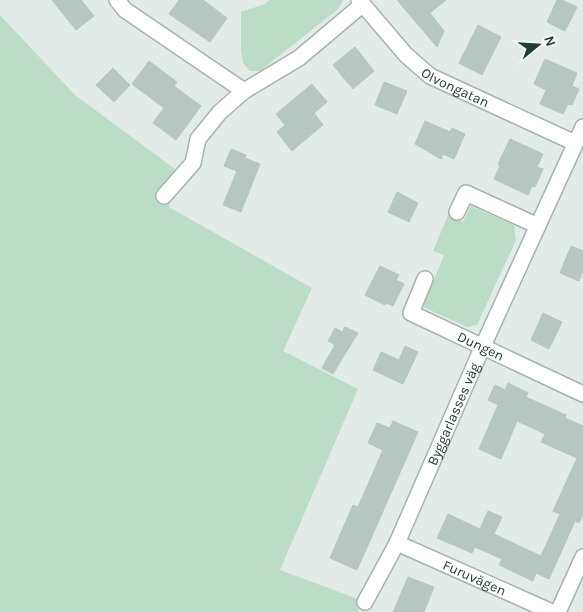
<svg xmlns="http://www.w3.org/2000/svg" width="583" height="612" font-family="Karla,sans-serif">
	<rect width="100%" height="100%" fill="#e2ebe8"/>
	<g fill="#bbdcc6">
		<path d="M269,0h74l-5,9 -78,62h-10l-7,-8 -2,-13v-38l24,-8z"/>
		<path d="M0,15l75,80 100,74 -6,38 143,81 -29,63 75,38 -78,181 78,29v13h-358z"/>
		<path d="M471,206l43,19 2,15 -39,85 -10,2 -44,-20 21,-52 -11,-4 15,-36 15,7z"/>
	</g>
	<g fill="#b7c6c1" stroke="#b4c5bf">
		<path d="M52,0h29l13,16 -18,14z"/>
		<path d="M179,0h24l24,18 -17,24 -41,-28z"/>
		<path d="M397,0h49l-16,13 14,18 -7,16z"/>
		<path d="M557,0h5l15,7 -12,24 -18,-9z"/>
		<path d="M478,25l23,12 -19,38 -23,-12z"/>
		<path d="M355,47l19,24 -21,18 -20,-24z"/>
		<path d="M545,59l32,14 -5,13 7,3 -7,16 -4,-1 -5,10 -23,-10 6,-14 -12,-6z"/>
		<path d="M149,61l28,21 -3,4 27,20 -25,34 -23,-17 11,-15 -32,-24z"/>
		<path d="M113,68l17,17 -16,17 -18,-17z"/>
		<path d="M384,82l23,9 -10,23 -22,-9z"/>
		<path d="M312,84l15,18 -13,11 9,12 -31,26 -15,-19 8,-7 -9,-11z"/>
		<path d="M425,121l25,11 2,-4 13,6 -11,25 -11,-5 -2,5 -26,-15z"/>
		<path d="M510,139l33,15 -6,13 6,2 -8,18 -3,-1 -4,9 -34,-16 6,-13 -2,-2z"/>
		<path d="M231,149l15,6 -1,3 15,6 -19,48 -18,-7 14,-34 -13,-5z"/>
		<path d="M397,192l21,11 -9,19 -21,-10z"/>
		<path d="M571,246l12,5v20l-4,10 -19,-8z"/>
		<path d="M380,266l19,9 -3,5 8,4 -11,22 -7,-3 -1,2 -20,-10z"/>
		<path d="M543,313l19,9 -13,27 -18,-9z"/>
		<path d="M345,327l13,6 -25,41 -11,-6 13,-23 -7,-4 7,-13 7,4z"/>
		<path d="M405,346l13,6 -15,32 -30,-14 8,-18 18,8z"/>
		<path d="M508,383l20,10 -2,4 40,18 -1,3 18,8v89l-4,8 -4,-2 -26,58 -13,-6 -3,8 -34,-16 3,-6 -27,-12 -3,6 -35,-15 11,-24 32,15 8,-18 14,6 -8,17 47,22 19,-42 -7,-3 24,-53 -36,-16 4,-8 -28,-13 -16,38 -22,-10 19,-44 -10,-5 7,-15 10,5z"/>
		<path d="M393,421l25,11 -61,138 -27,-12 23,-53 5,2 25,-57 -15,-7 9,-20 13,5z"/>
		<path d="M408,577l26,10 -10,25h-31z"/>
	</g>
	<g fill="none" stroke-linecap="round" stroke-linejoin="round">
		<g stroke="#a5b3af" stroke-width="18">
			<g id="minor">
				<path d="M117,0l8,10 119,81 55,-33 64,-54"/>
				<path id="s1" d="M359,0l47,55 24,21 145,67"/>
				<path d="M164,196l29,-33 5,-24 22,-27 24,-21"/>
				<path d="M457,212l9,-19 72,33"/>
				<path id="s2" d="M425,279l-14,34 172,81"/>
				<path id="s3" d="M397,543l155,69"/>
				<path id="s4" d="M365,602l32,-59 85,-195 101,-221"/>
				<path d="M558,612l25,-55"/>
			</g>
		</g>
		<use href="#minor" stroke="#fff" stroke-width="15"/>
	</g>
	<g text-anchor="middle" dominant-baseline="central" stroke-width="4" stroke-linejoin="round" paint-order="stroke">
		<g font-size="14" fill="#223c36" stroke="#f2f8f5">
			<text stroke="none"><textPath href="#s1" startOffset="132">Olvongatan</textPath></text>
			<text stroke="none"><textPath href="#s2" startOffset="114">Dungen</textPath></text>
			<text stroke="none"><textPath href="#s4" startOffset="208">Byggarlasses väg</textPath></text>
			<text stroke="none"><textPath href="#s3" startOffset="85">Furuvägen</textPath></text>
		</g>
	</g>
	<g transform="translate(538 45) rotate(72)" stroke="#f2f8f5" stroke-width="4" paint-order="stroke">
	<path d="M0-4L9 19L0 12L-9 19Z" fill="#223c36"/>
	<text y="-8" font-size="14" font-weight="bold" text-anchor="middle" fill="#223c36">N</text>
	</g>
</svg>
